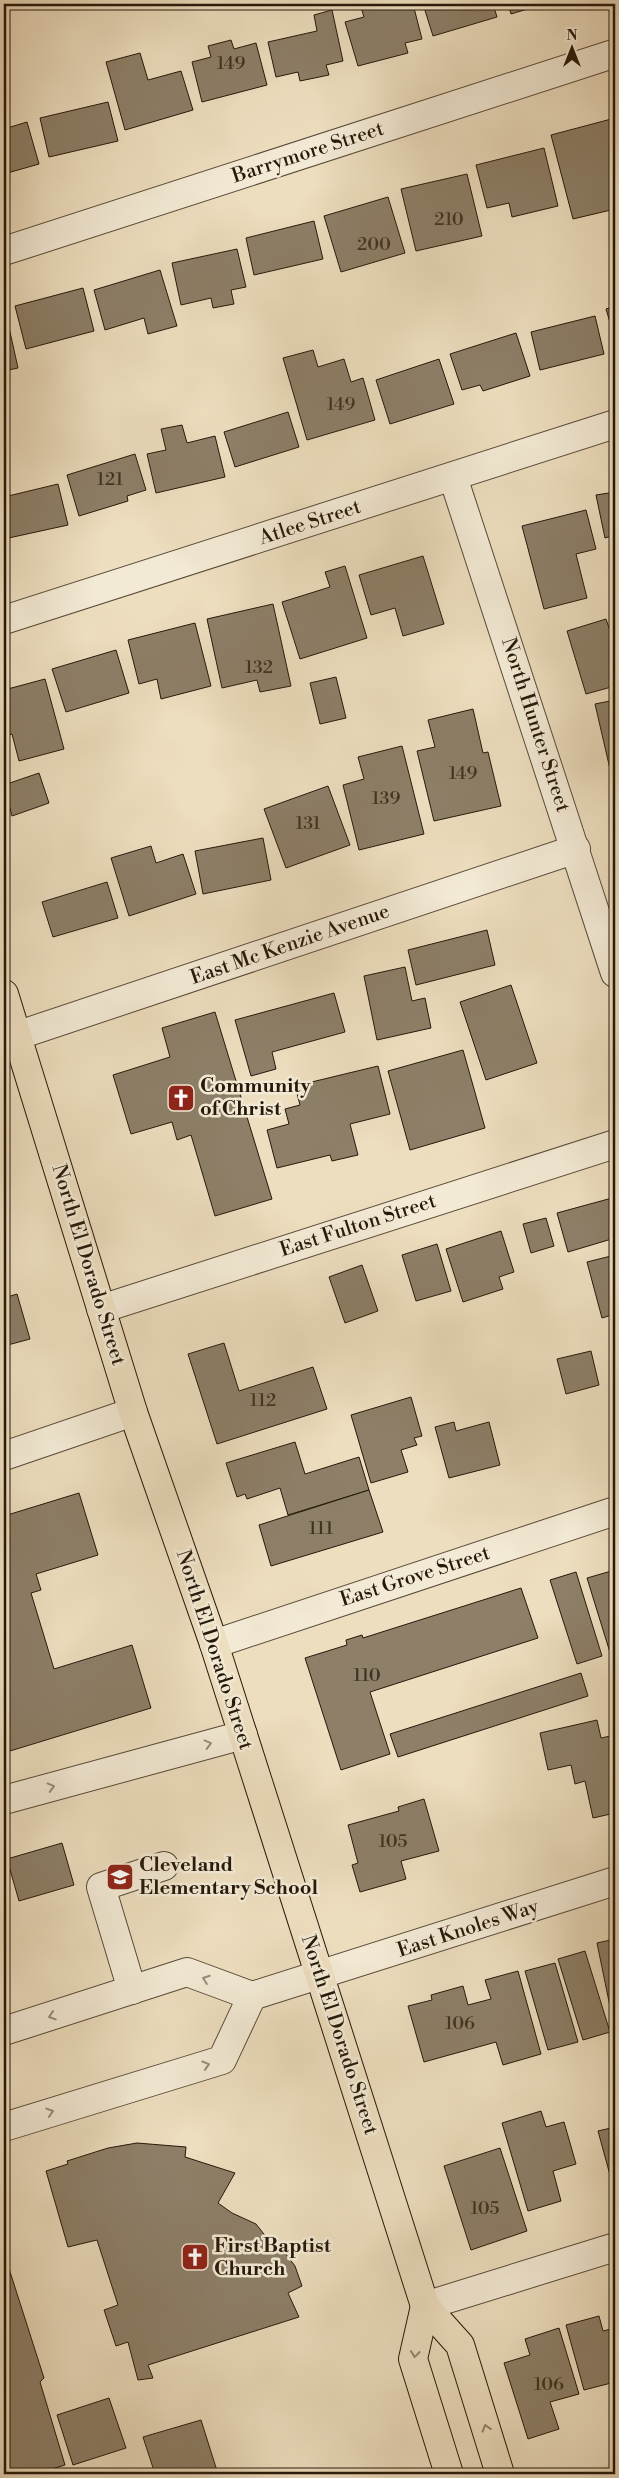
<svg xmlns="http://www.w3.org/2000/svg" width="619" height="2478" font-family="'Libre Bodoni',serif">
	<rect width="100%" height="100%" fill="#eddebf"/>
	<filter id="stains"><feTurbulence type="fractalNoise" baseFrequency=".004" numOctaves="4"/><feColorMatrix values="0 0 0 0 .2 0 0 0 0 .09 0 0 0 0 .02 0 0 0 .5 -.17"/></filter>
	<radialGradient id="worn" r=".72"><stop offset=".6" stop-color="#630" stop-opacity="0"/><stop offset="1" stop-color="#630" stop-opacity=".3"/></radialGradient>
	<g fill="#8d7f68" stroke="#26180a">
		<path d="M4,4h26l-26,7z"/>
		<path d="M360,4h23l2,5 28,-5 9,35 -17,4 3,10 -50,13 -13,-44 19,-5z"/>
		<path d="M423,4h70l4,13 -64,19z"/>
		<path d="M508,4h36l-33,10z"/>
		<path d="M332,10l11,51 -17,4 3,10 -29,6 -2,-9 -22,5 -8,-35 49,-11 -3,-16z"/>
		<path d="M231,40l3,9 22,-6 11,42 -65,17 -10,-40 19,-5 -3,-11z"/>
		<path d="M140,53l8,27 33,-9 12,39 -68,20 -19,-68z"/>
		<path d="M108,102l10,39 -69,16 -9,-39z"/>
		<path d="M615,118v67l-4,1 4,23 -42,10 -22,-84z"/>
		<path d="M27,122l12,42 -35,10v-45z"/>
		<path d="M544,148l14,58 -46,11 -3,-14 -22,5 -11,-43z"/>
		<path d="M467,174l15,62 -66,15 -15,-62z"/>
		<path d="M388,197l17,56 -64,19 -17,-56z"/>
		<path d="M314,221l9,38 -69,16 -8,-37z"/>
		<path d="M237,249l9,38 -15,3 3,14 -21,4 -2,-10 -30,7 -9,-42z"/>
		<path d="M160,270l17,56 -29,8 -4,-16 -39,12 -11,-40z"/>
		<path d="M83,288l11,43 -68,18 -11,-43z"/>
		<path d="M615,306v33l-9,-30z"/>
		<path d="M595,316l9,38 -64,16 -9,-38z"/>
		<path d="M8,323l10,45 -14,3v-47z"/>
		<path d="M516,333l14,43 -47,15 -3,-6 -18,5 -12,-36z"/>
		<path d="M313,350l5,17 26,-8 7,23 12,-4 12,42 -68,20 -24,-82z"/>
		<path d="M439,359l15,45 -64,20 -14,-44z"/>
		<path d="M288,412l11,35 -64,20 -11,-35z"/>
		<path d="M182,425l5,18 28,-7 10,41 -69,16 -9,-39 19,-4 -5,-21z"/>
		<path d="M135,454l11,36 -19,6 1,5 -49,15 -12,-41z"/>
		<path d="M58,484l10,41 -64,14v-42z"/>
		<path d="M615,492v43l-10,3 -9,-43z"/>
		<path d="M586,510l10,39 -20,5 11,44 -43,11 -22,-83z"/>
		<path d="M423,556l21,68 -41,12 -8,-28 -24,7 -12,-40z"/>
		<path d="M345,566l22,72 -67,21 -18,-57 48,-15 -5,-15z"/>
		<path d="M273,604l18,82 -31,6 -3,-12 -35,8 -15,-69z"/>
		<path d="M606,619l9,26v41l-29,8 -19,-63z"/>
		<path d="M195,623l16,63 -50,13 -4,-20 -18,5 -11,-44z"/>
		<path d="M116,650l13,43 -63,19 -14,-43z"/>
		<path d="M336,677l10,41 -26,6 -10,-41z"/>
		<path d="M45,679l19,70 -45,12 -7,-27 -8,2v-46z"/>
		<path d="M615,700v68l-5,1 -15,-65z"/>
		<path d="M473,709l10,44 5,-1 13,54 -67,15 -17,-70 18,-4 -7,-27z"/>
		<path d="M402,746l22,88 -65,16 -16,-65 21,-6 -6,-22z"/>
		<path d="M39,773l10,30 -37,13 -8,-31z"/>
		<path d="M328,786l22,59 -64,23 -22,-59z"/>
		<path d="M263,838l8,42 -68,14 -8,-43z"/>
		<path d="M151,846l5,17 27,-9 13,40 -67,22 -18,-58z"/>
		<path d="M107,882l11,36 -65,19 -11,-35z"/>
		<path d="M487,930l8,35 -79,20 -8,-35z"/>
		<path d="M405,967l7,34 13,-3 6,30 -54,12 -13,-64z"/>
		<path d="M511,985l26,78 -51,17 -26,-78z"/>
		<path d="M334,993l11,39 -73,20 4,17 -25,7 -16,-56z"/>
		<path d="M215,1012l57,187 -57,17 -24,-81 -14,5 -5,-18 -41,12 -18,-59 57,-18 -8,-29z"/>
		<path d="M463,1050l22,78 -75,22 -22,-79z"/>
		<path d="M378,1066l12,48 -40,10 8,31 -26,6 -2,-6 -53,13 -10,-38 22,-6 -4,-15 15,-4 -5,-19z"/>
		<path d="M612,1198l3,10v30l-47,14 -11,-39z"/>
		<path d="M546,1218l8,28 -23,7 -8,-29z"/>
		<path d="M501,1231l13,41 -15,5 4,12 -40,13 -17,-53z"/>
		<path d="M437,1244l14,47 -35,10 -14,-46z"/>
		<path d="M615,1255v59l-13,4 -15,-56z"/>
		<path d="M362,1265l16,46 -33,12 -16,-46z"/>
		<path d="M17,1294l13,45 -26,7v-48z"/>
		<path d="M224,1343l15,48 74,-24 14,42 -110,35 -29,-90z"/>
		<path d="M591,1351l8,34 -33,9 -9,-35z"/>
		<path d="M411,1397l11,39 -8,2 3,7 -16,5 7,22 -37,11 -20,-68z"/>
		<path d="M454,1422l2,9 33,-9 11,43 -51,13 -14,-51z"/>
		<path d="M295,1442l10,32 54,-17 10,33 -81,25 -8,-27 -33,11 -2,-5 -8,3 -11,-34z"/>
		<path d="M369,1490l14,42 -112,34 -12,-41z"/>
		<path d="M79,1493l19,62 -62,19 5,16 -10,3 23,76 78,-24 19,63 -141,43 -6,-20v-215z"/>
		<path d="M615,1570v88l-3,1 -25,-81z"/>
		<path d="M576,1572l26,84 -25,8 -27,-84z"/>
		<path d="M521,1588l17,50 -168,54 20,62 -49,16 -36,-112 42,-13 -1,-5 16,-5 1,3z"/>
		<path d="M581,1673l7,23 -190,61 -8,-23z"/>
		<path d="M597,1720l4,18 14,-3v78l-22,5 -8,-37 -10,3 -4,-19 -23,5 -8,-37z"/>
		<path d="M424,1799l15,52 -38,10 5,18 -46,13 -8,-27 6,-2 -10,-38 51,-14 -1,-4z"/>
		<path d="M62,1843l12,42 -55,16 -12,-42z"/>
		<path d="M615,1939v92l-18,-88z"/>
		<path d="M585,1951l25,81 -27,8 -25,-81z"/>
		<path d="M555,1963l23,79 -30,8 -23,-79z"/>
		<path d="M518,1971l23,83 -38,11 -7,-23 -72,20 -16,-56 24,-6 -1,-5 32,-9 5,19 23,-6 -6,-19z"/>
		<path d="M541,2111l5,16 18,-5 12,42 -23,7 8,30 -33,10 -26,-88z"/>
		<path d="M615,2127v59h-2l-15,-55z"/>
		<path d="M137,2143l49,4 -1,10 50,16 -17,30 14,10 24,11 11,14 15,11 13,17 7,20 -14,7 11,24 -151,48 5,13 -15,2 -10,-38 -12,4 -12,-36 14,-5 -21,-65 -29,7 -22,-76 22,-7 -1,-3 41,-13z"/>
		<path d="M500,2148l27,83 -56,19 -27,-84z"/>
		<path d="M4,2253l40,125 -4,4 25,83 -30,9h-31z"/>
		<path d="M599,2316l4,15 12,-3v56v-2l-31,8 -18,-65z"/>
		<path d="M559,2328l20,66 -29,8 9,27 -31,10 -24,-76 26,-8 -5,-16z"/>
		<path d="M109,2398l17,50 -53,17 -16,-50z"/>
		<path d="M201,2420l17,54h-63l-12,-37z"/>
		<path d="M615,2443v24l-5,-23z"/>
	</g>
	<g fill="none" stroke-linecap="round" stroke-linejoin="round">
		<g stroke="#584a37" stroke-width="30">
			<g id="minor">
				<path d="M4,251l609,-197"/>
				<path d="M453,477l162,496"/>
				<path d="M4,620l611,-196"/>
				<path d="M4,1040l572,-191"/>
				<path d="M101,1309l514,-165"/>
				<path d="M4,1456l129,-44"/>
				<path d="M214,1644l401,-133"/>
				<path d="M4,1800l239,-65"/>
				<path d="M132,1990l-31,-103 63,-21"/>
				<path d="M4,2031l183,-59 65,24 363,-115"/>
				<path d="M4,2127l218,-67 30,-64"/>
				<path d="M425,2306l190,-59"/>
			</g>
		</g>
		<g stroke="#26180a" stroke-width="30">
			<g id="major">
				<path d="M4,994l129,418 81,232 211,662 35,39 40,129"/>
				<path d="M425,2306l-12,53 36,115"/>
			</g>
		</g>
		<use href="#minor" stroke="#f3ead5" stroke-width="28"/>
		<use href="#major" stroke="#eddebf" stroke-width="28"/>
	</g>
	<defs><path id="oneway-chevron" d="M-2-3.5L2.5 0L-2 3.5" fill="none" stroke-width="1.6" stroke-linecap="round" stroke-linejoin="round" transform="scale(1.25)"/></defs>
	<g stroke="#978c7a">
		<use href="#oneway-chevron" transform="translate(208 1744) rotate(-15)"/>
		<use href="#oneway-chevron" transform="translate(51 1787) rotate(-15)"/>
		<use href="#oneway-chevron" transform="translate(206 1979) rotate(-160)"/>
		<use href="#oneway-chevron" transform="translate(52 2016) rotate(162)"/>
		<use href="#oneway-chevron" transform="translate(206 2065) rotate(-17)"/>
		<use href="#oneway-chevron" transform="translate(50 2112) rotate(-18)"/>
	</g>
	<g stroke="#93856e">
		<use href="#oneway-chevron" transform="translate(415 2354) rotate(96)"/>
		<use href="#oneway-chevron" transform="translate(486 2428) rotate(-107)"/>
	</g>
	<defs>
		<g id="church-square" transform="scale(1.4375)"><rect x="-9" y="-9" width="18" height="18" rx="4" fill="#8f2418" stroke="#f3ead5"/><path d="M-1.2-6h2.4v3.5h3.3v2.4h-3.3V6h-2.4V-.1h-3.3v-2.4h3.3Z" fill="#fff"/></g>
		<g id="school-square" transform="scale(1.4375)"><rect x="-9" y="-9" width="18" height="18" rx="4" fill="#8f2418" stroke="#f3ead5"/><path d="M0-5L7-2L0 1L-7-2ZM-4 1L0 2.5L4 1V4Q0 6-4 4Z" fill="#fff"/></g>
	</defs>
	<g fill-rule="evenodd">
		<use href="#church-square" x="181" y="1098"/>
		<use href="#school-square" x="120" y="1877"/>
		<use href="#church-square" x="195" y="2257"/>
	</g>
	<g text-anchor="middle" dominant-baseline="central" stroke-width="5" stroke-linejoin="round" paint-order="stroke">
		<g font-size="18" fill="#403222">
			<text x="231" y="63">149</text>
			<text x="449" y="219">210</text>
			<text x="374" y="244">200</text>
			<text x="341" y="404">149</text>
			<text x="110" y="479">121</text>
			<text x="259" y="667">132</text>
			<text x="463" y="773">149</text>
			<text x="386" y="798">139</text>
			<text x="308" y="823">131</text>
			<text x="263" y="1400">112</text>
			<text x="321" y="1528">111</text>
			<text x="367" y="1675">110</text>
			<text x="393" y="1841">105</text>
			<text x="460" y="2023">106</text>
			<text x="485" y="2208">105</text>
			<text x="549" y="2384">106</text>
		</g>
		<g font-size="20" fill="#26180a" stroke="#f3ead5">
			<text transform="translate(308 153) rotate(-18)">Barrymore Street</text>
			<text transform="translate(310 523) rotate(-18)">Atlee Street</text>
			<text transform="translate(535 725) rotate(72)">North Hunter Street</text>
			<text transform="translate(290 945) rotate(-19)">East Mc Kenzie Avenue</text>
			<text transform="translate(358 1226) rotate(-18)">East Fulton Street</text>
			<text transform="translate(88 1265) rotate(73)">North El Dorado Street</text>
			<text transform="translate(415 1577) rotate(-18)">East Grove Street</text>
			<text transform="translate(214 1650) rotate(72)">North El Dorado Street</text>
			<text transform="translate(468 1929) rotate(-18)">East Knoles Way</text>
			<text transform="translate(339 2035) rotate(72)">North El Dorado Street</text>
		</g>
		<g font-size="20" font-weight="bold" fill="#26180a" stroke="#f3ead5" text-anchor="start">
			<text x="200" y="1086">Community<tspan x="200" dy="23">of Christ</tspan></text>
			<text x="139" y="1865">Cleveland<tspan x="139" dy="23">Elementary School</tspan></text>
			<text x="214" y="2246">First Baptist<tspan x="214" dy="23">Church</tspan></text>
		</g>
	</g>
	<rect width="619" height="2478" fill="none" stroke="#eddebf" stroke-width="20"/>
	<rect x="5" y="5" width="609" height="2468" fill="none" stroke="#26180a" stroke-width="2.5"/>
	<rect x="10" y="10" width="599" height="2458" fill="none" stroke="#26180a"/>
	<g transform="translate(572 48)" stroke="#f3ead5" stroke-width="4" paint-order="stroke">
	<path d="M0-4L9 19L0 12L-9 19Z" fill="#26180a"/>
	<text y="-8" font-size="14" font-weight="bold" text-anchor="middle" fill="#26180a">N</text>
	</g>
	<rect width="100%" height="100%" filter="url(#stains)"/>
	<rect width="100%" height="100%" fill="url(#worn)"/>
</svg>
